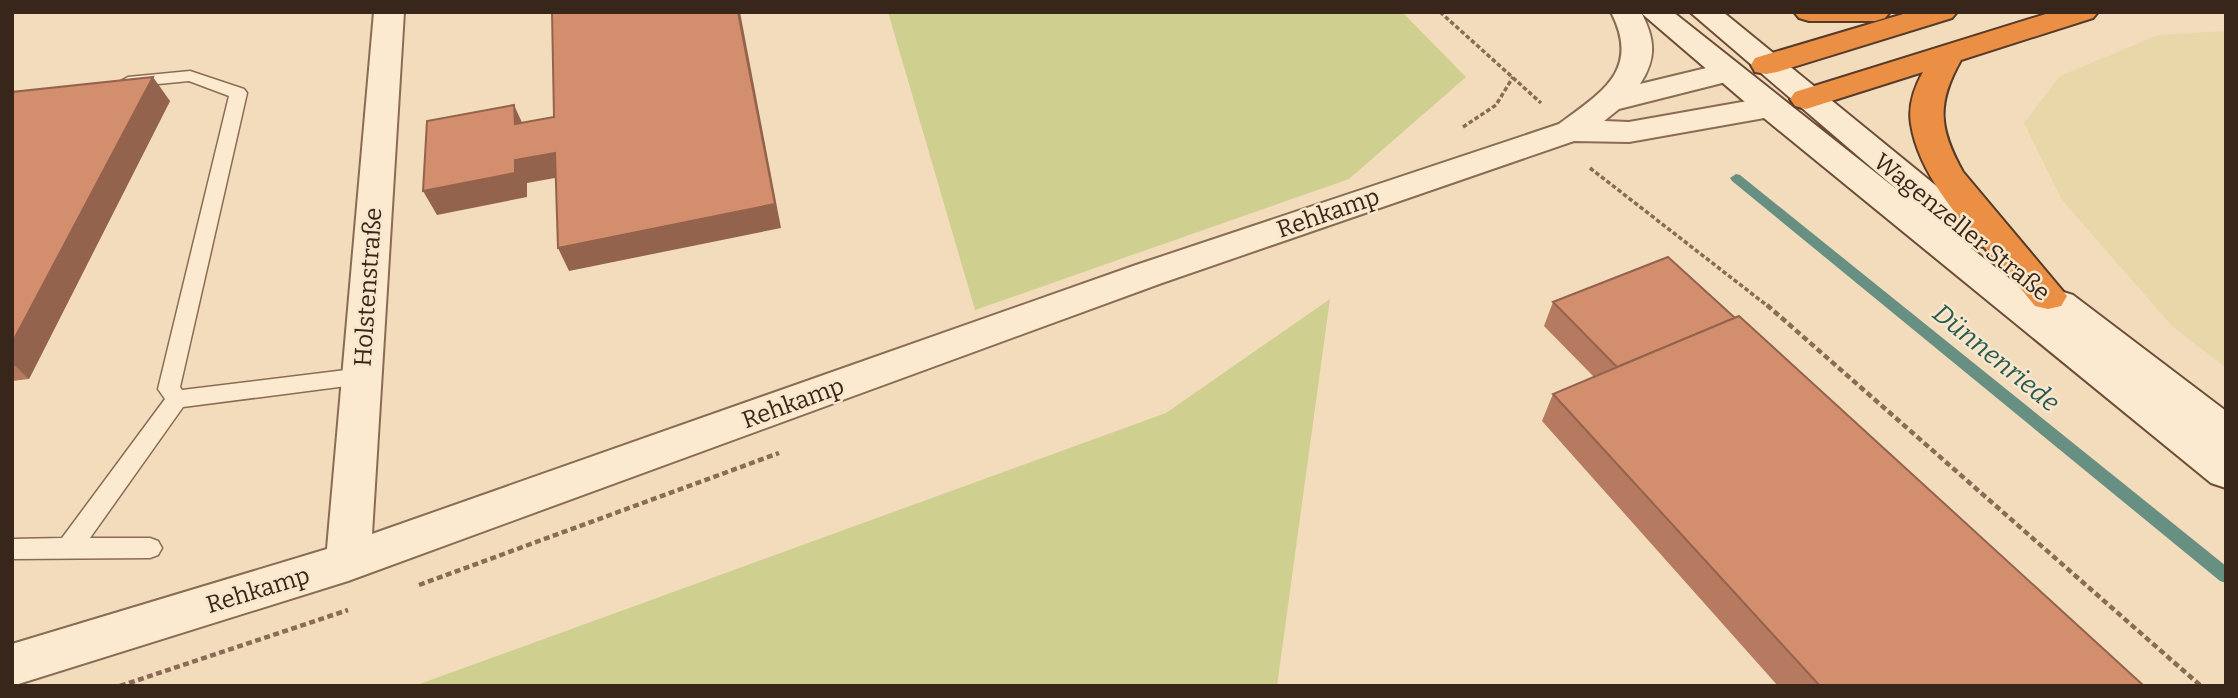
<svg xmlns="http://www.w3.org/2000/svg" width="2238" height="698" font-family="Bitter,serif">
	<rect width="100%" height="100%" fill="#f2dcbc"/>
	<path fill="#e8d7a9" d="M2226,31v337l-54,-42 -110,-126 -38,-77 36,-47 98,-41z"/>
	<g fill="#cfd08f">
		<path d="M888,12h514l64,65 -117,102 -374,131z"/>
		<path d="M1330,299l-53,387h-863l752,-273z"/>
	</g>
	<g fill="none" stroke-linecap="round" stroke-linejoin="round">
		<path fill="#679082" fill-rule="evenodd" d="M1736,174l4,1 486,391v17l-6,-2 -488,-400 -2,-3z"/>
		<g stroke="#8a6b54" stroke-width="3">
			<path id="service" d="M190,71l54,18 3,4 -67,294 2,3 180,-22 8,2 3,6 -3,6 -8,2 -179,23 -93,131h60l8,3 4,7 -4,7 -8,3 -138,1v-20l50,-1 103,-139 -7,-10 71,-293 -40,-15 -61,6 -9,-5 9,-5z"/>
		</g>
		<g stroke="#8a6b54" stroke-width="4">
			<path id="minor" d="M374,12h30l-32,522 764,-269 423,-141c43,-32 82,-54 52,-112h30c14,27 16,46 -1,72l87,-21 11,2 5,7 -5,7 -119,30 -15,12 25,1 141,-25 11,3 5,7 -5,7 -11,3 -141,25 -55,-1 -412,142 -814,298 -336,105v-42l315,-95z"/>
		</g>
		<g stroke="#6c4c37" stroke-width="4">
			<path id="secondary" d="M1640,12h33l227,180 -210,-180h33l265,216 5,9 -5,9 -17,2 71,56 5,-9 13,-4 13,4 153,116v77l-15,-5 -452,-369z"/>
		</g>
		<g stroke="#573a29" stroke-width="4">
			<g id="motorway">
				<path d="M1794,12h96l-5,6 -10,3h-66l-10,-3z"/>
				<path d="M1910,12h47l-5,6 -175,54 -11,2 -11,-2 -4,-7 4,-7z"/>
				<path d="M2052,12h46l-5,6 -132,42c-25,44 -22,69 2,112l104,124 -6,10 -13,3 -13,-3c-41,-52 -114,-115 -124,-182 -3,-18 3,-36 12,-52l-117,37 -11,-3 -5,-7 5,-7z"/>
			</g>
		</g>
		<g stroke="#8a6b54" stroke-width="3.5" stroke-dasharray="4.5 2.5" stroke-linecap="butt">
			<path d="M1440,12l101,91"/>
			<path d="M1463,127l33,-22 17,-28"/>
			<path d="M1590,168l179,139"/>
		</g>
		<g stroke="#8a6b54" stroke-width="4.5" stroke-dasharray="6 3.5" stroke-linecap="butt">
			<path d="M1767,305l434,381"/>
			<path d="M419,585l360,-132"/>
			<path d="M120,686l228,-76"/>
		</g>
		<use href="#service" fill="#fcead0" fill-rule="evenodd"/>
		<use href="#minor" fill="#fcead0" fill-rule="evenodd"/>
		<use href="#secondary" fill="#fcead0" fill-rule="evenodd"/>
		<use href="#motorway" fill="#ea8f43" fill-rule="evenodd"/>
	</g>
	<g fill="#b57a5f">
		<path d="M12,92l158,9 -141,278 -17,2z"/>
		<path d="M1553,302l182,16 409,368h-366l-236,-265 11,-27 41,-17 -50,-51z"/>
	</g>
	<g fill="#94634d">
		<path d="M738,12h2l41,216 -212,43 -11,-23z"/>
		<path d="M153,77l17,24 -141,278 -17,-16v-20z"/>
		<path d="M514,105l11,24 -10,-5z"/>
		<path d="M555,153l11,23 -39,7v14l-90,18 -14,-24 92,-31z"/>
	</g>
	<g fill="#d38e6e" stroke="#94634d" stroke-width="2">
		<path d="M552,12h186l37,192 -217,44 -3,-95 -40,7v13l-92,18 4,-70 87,-16 1,19 39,-7z"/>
		<path d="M153,77l-141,266v-251z"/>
		<path d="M1668,257l67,61 -118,49 -64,-65z"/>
		<path d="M1739,316l405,370h-324l-267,-292z"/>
	</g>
	<g text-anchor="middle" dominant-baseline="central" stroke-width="5" stroke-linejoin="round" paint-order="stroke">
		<g font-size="24" fill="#38261a" stroke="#f8e7cc">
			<text transform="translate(1328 213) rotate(-19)">Rehkamp</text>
			<text transform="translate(1962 227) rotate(39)">Wagenzeller Straße</text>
			<text transform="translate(368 287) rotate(-86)">Holstenstraße</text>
			<text transform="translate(793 403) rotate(-20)">Rehkamp</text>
			<text transform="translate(258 590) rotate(-17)">Rehkamp</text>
		</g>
		<g font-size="26" font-style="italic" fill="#285a51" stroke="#f8e7cc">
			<text transform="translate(1996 358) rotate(39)">Dünnenriede</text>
		</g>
	</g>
	<rect width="2238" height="698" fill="none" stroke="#38261a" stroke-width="28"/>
</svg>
